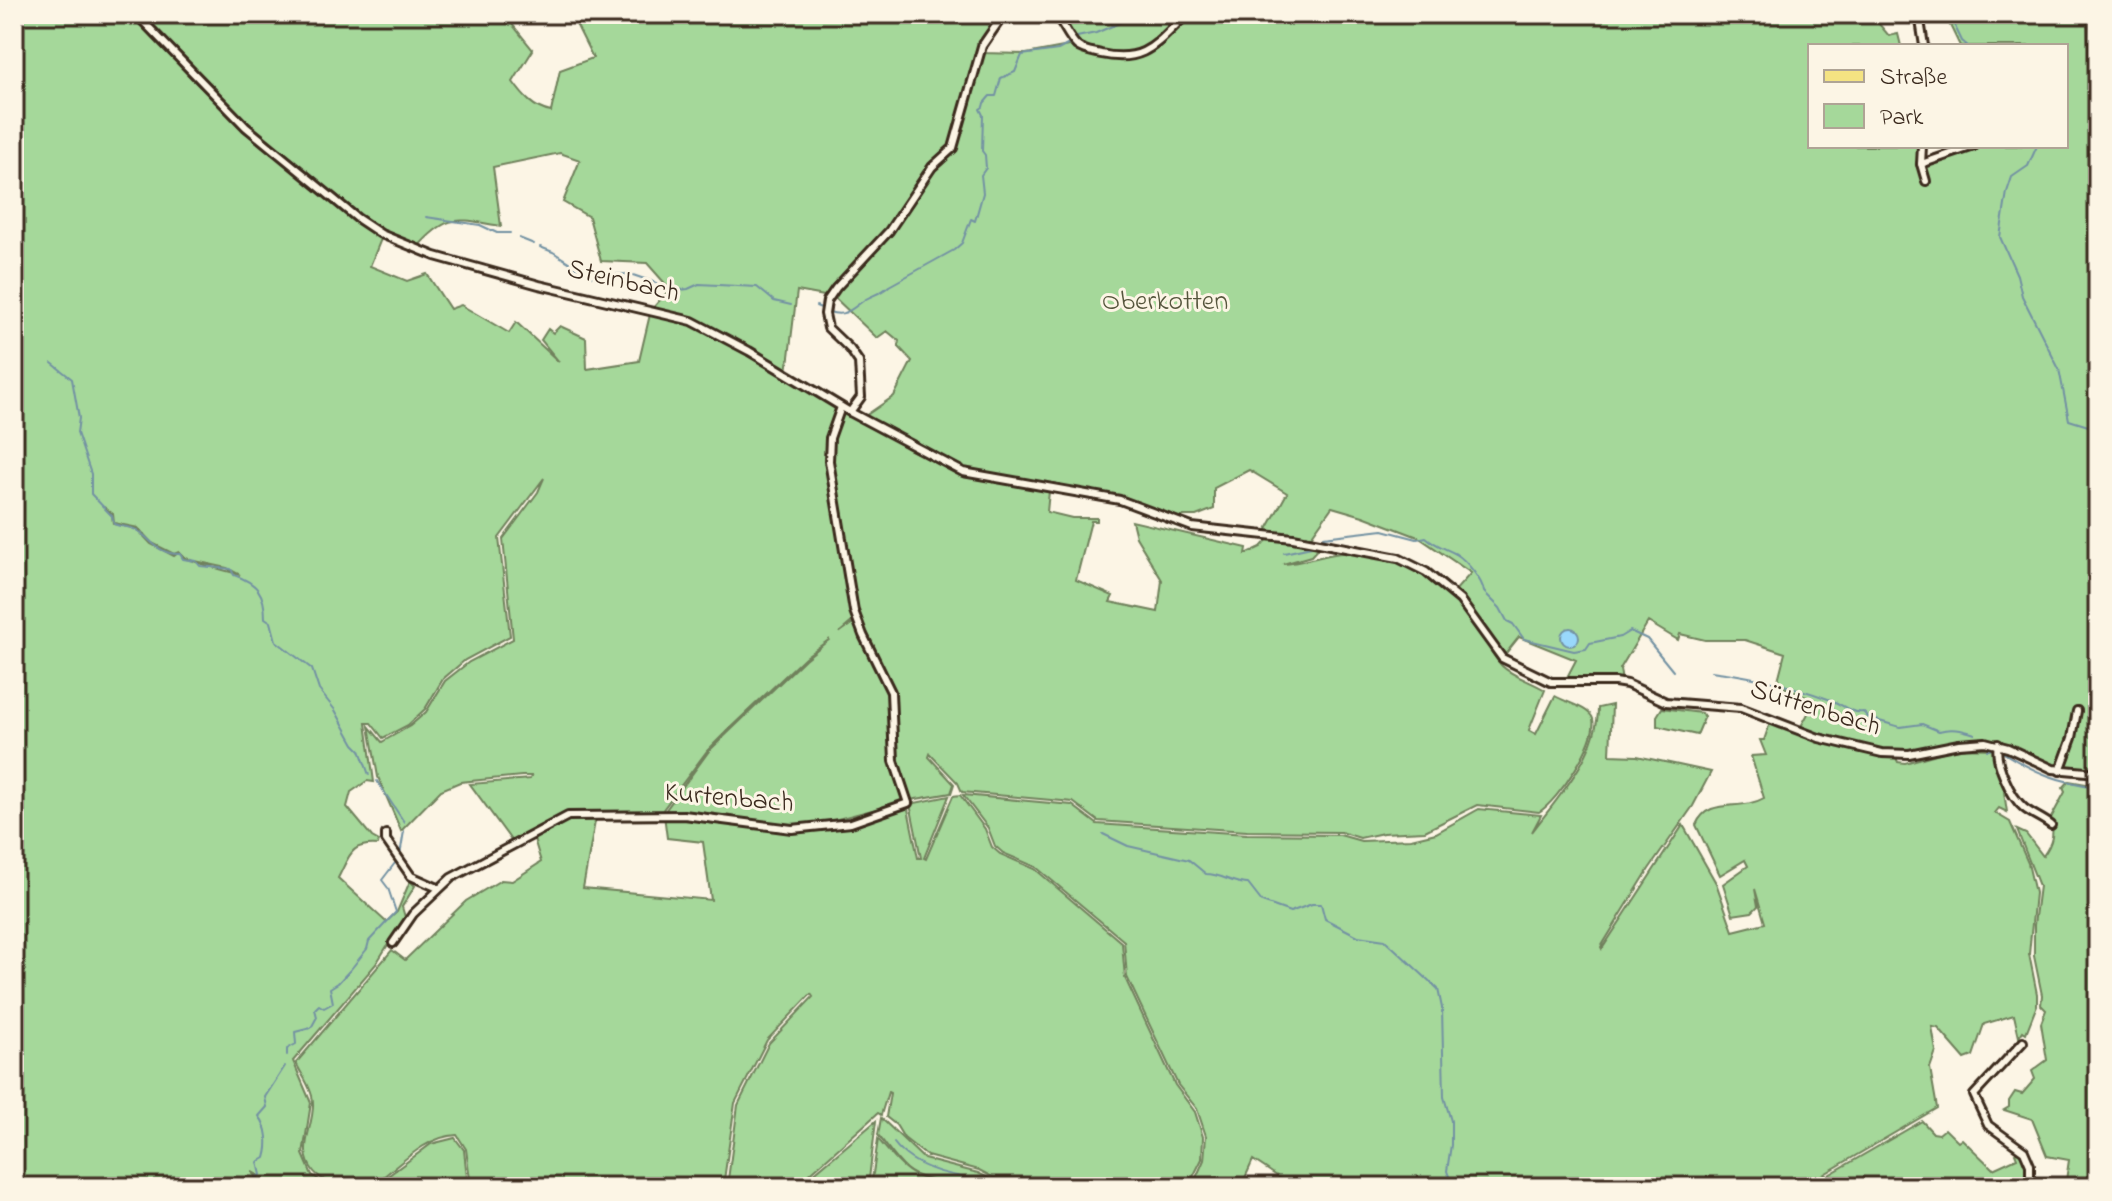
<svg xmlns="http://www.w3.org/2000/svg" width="2112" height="1201" font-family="'Indie Flower',sans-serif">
	<rect width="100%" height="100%" fill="#fcf5e5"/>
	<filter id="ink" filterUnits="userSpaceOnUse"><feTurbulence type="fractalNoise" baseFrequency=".0125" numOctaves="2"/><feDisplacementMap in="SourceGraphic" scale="16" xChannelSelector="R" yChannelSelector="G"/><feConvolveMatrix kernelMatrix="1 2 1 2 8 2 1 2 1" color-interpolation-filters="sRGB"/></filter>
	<g filter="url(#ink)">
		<g fill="#a5d89a" stroke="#70815c" stroke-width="2" fill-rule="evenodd">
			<path d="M14,14h118l60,65 53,51 119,98 17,11 -11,27 37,15 20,-7 23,35 11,-4 48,28 7,-11 43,40 -18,-22 7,-11 5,4 7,-7 26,12 1,31 52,-8 12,-51 19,-21 -23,-26 -46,-2 -12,-44 -26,-15 17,-42 -20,-7 -67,14 8,59c-44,-7 -53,-14 -85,23 -109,-56 -194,-148 -278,-235h366l29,36 -20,32c10,14 21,27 38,30l9,-42 33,-12 -22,-44h436l-26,39 45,1 48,-9 -10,-19 21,-12h793l-4,4 15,18 9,-2 3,12h-91v100h111v17l53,-17h92v-100h-106l-14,-29h-23l-1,-3h165l8,203 -5,80 8,27v442l-18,2 -36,-4 -54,-24h-21l-46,9 -42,4 -82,-23 16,-29 -38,-17 8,-31 -40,-13h-40l-25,-6 -2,6 -30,-18 -28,47 2,13 -57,-1 11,-21 -57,-23 -16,20 -50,-64 18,-20 -53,-36 -55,-21 -31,-9 -22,31 -45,-5 22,-40 -38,-23 -35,18v21l-18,7h-13l-5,7 -48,-21 -160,-29 -72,-34 9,9 55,28 87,15 -2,21 25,6h25v3h-6l-15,59 37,16 -3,6 48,10 4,-32 -26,-43 -4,-16 115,27 -1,6 15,-7 9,-10 51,8 -10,11 -28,8c27,-2 53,-15 80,-11 43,6 82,32 109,66 9,13 19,36 30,47 10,10 30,16 43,24l-16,40 7,4 19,-38c10,6 35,12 38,23 5,22 -35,82 -54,93l-62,-7 -52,26 -42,2 -23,5 -19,-6 -94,-1 -149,-10 -25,-19 -111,-10 -4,-9 -28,-29 -1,3 25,27 -3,9 -41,7 -13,-38 -3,-67 -33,-68 -13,-51 6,44 -15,13 14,-10 4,3 32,66 2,24v49l16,36 -81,21 -30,4 -131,-15 44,-60 96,-92 25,-20 -25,18 -76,72 -22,22 -46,61 -17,2h-76l-55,29 -43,-59 60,-5 1,-3h-9l-62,6 -19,8 -40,41 -23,-54 -9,-51 13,16 28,-16 16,-14 19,-31 24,-19 44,-23 -10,-100 35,-47 6,-14 -45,60 11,98 -45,24 -22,19 -18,30 -17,16 -25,13 -12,-15h-5l8,59 -7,-1 -16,11 -4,15 25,30 7,4 -1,4c-28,-2 -28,10 -40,33l48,44 11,-10 13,-31 5,5 -13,21 3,10 -29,47 -83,97 18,42 -8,51 9,21 18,12h-73l1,-12 -6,-3 4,4 -1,11h-241v-815l4,-10 -4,-38zM797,291l38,7 42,40 10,-7 12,10 -1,5 14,15 -18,35 -32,22 -116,-64 -7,-8 48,27zM104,507l9,7 1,9 24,5 14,15 22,11 5,-2 7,7 41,9 13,7c-20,-7 -45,-10 -62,-22l-4,3 -23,-12 -14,-15 -24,-5 -1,-9z"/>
			<path d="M1612,705l-2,50 27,1 74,16 -18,34 -44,63 -48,78 1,2 81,-124 33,58 17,48 32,-8 -10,-34 3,17 -6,6 -19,3 -10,-31 25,-18 -3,-6 -25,15 -24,-50c12,-29 44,-13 68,-27l-13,-42 15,-1 -6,-15h4l6,-17 75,26 51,9 2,4 7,1 52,-15 37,1 12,33 -2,10 3,20 -8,-4 -4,5 15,9 18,41 7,30 -6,61 8,40v11l-11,28 -3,-2 -4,6 -5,-22 -30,9 -11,32 -8,3 -27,-31 -6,-1 4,24 -6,17 7,40 -135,79h-501l-1,-4 -11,1 -36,-24 -12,27h-49l12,-27 2,-24 -9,-27 -19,-24 -51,-108 -3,-36 -88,-74 -33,-14 -8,-7 -7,-18 -25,-33 109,10 25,19 150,10 93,1 21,6 50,-2 25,-6 43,-24 62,6 -9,17c26,-35 66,-77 66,-124z"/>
			<path d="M1662,708l39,5 4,3 -8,19 -40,-9v-10z"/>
			<path d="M2069,781l29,5v401h-33l4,-27 -22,-4 -15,-37 -28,-9 5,-3v-6l6,-9 7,2 13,-15 -3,-8 15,-11 -6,-37 5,-13 -5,-5 1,-10 -8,-39v-31l5,-39 -22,-56 9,4 17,22c10,-14 11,-22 8,-38l14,-26 -2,-4z"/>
			<path d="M960,795l25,34 7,18 8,7 35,15 87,74 3,35 50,107 20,27 8,25 -1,22 -14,28h-152l-34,-5 -23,-12 -52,-14 -23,-18 -8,-13 -10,-8 4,-24 -2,-1 -7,23 -3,-2 -83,74h-68l11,-82 31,-62 44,-46 -2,-3 -44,46 -32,63 -12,84h-252l-5,-38 -9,-14c-32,1 -58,31 -83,49 -25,9 -65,0 -68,-32 -1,-16 8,-33 7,-49 0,-13 -12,-29 -17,-40l96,-113 13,10 61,-59 35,-21 11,1 29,-19 -7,-23 -19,6 47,-26 34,-3 -13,72 128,12 -8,-58 -36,-4 -3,-23 138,17 41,-6 64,-22 11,54h3l-11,-54 39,-8 -25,62 2,1 27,-63z"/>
			<path d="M881,1118l43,41 54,14 24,12 14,2c-27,0 -89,0 -110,-18 -10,-9 -19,-23 -28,-34z"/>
			<path d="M876,1121l-8,66h-70l72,-61z"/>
			<path d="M1922,1121l11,12 6,1 6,-5 13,13 4,-3 31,30 24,-11 -2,-5 5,-2 10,28 -2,8h-220z"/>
			<path d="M455,1138l9,12 4,37h-95l58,-43z"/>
			<path d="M878,1139c31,37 31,38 80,48h-87z"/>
		</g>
		<circle fill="#99d8fb" stroke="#7392a3" stroke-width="2" cx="1570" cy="637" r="9"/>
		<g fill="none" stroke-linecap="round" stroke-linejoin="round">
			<g stroke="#7392a3" stroke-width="2">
				<path d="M1105,14l8,12"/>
				<path d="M1949,14l13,27 6,5"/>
				<path d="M1077,37l19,-4 44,-19"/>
				<path d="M2037,146l-9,20 -16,11 -5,15 -7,45 17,38 5,21 37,73 10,51 29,9"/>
				<path d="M426,217l54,8 17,8h13"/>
				<path d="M519,238l15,6"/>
				<path d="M540,247l13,5 38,24 39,-2 26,9 8,7 9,1 15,-2 11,-5 58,3 17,14 17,4"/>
				<path d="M816,306l5,2"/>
				<path d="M829,312c18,6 24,-5 37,-13 9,-5 16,-6 23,-13l65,-36 8,-7 9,-24 4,2 8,-28 -2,-18 5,-7 -1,-13 -3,-4 1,-36 -3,-6 3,-2 1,-4 6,-7h6l5,-18 14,-6 7,-17 36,-5 11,-6"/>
				<path d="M52,363l20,16 7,39 -2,15 14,41v20l21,22 2,8c7,3 13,2 20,5 16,7 22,26 46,25l3,5 13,2 4,5 31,3 3,6c23,8 31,18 31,43l6,4 5,19 36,28 7,21 16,20 19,34 6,6 9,25"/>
				<path d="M1323,537l60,-7 34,9 9,-2c10,9 19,11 30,17 10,6 27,27 28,38l16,16 7,13 6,3 11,15 50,12 12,-2 4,-6 30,-6 10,-6 17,8 26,32"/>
				<path d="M1284,553l32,-7"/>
				<path d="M1711,671c41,5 79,14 117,28 13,4 22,15 35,13l6,6 31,9 22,-3 17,7c13,-4 23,-1 36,3"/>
				<path d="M1987,750h3"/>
				<path d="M2002,752c34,21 56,30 96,35"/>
				<path d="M377,781l27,41"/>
				<path d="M1103,834l25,12 61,14 17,14c16,0 26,10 42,10l14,18 28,10 22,-8h9l4,15 33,17 27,4 53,49 4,19 2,89 7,24v24l-4,26 6,16"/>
				<path d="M400,855l4,-24"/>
				<path d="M287,1055v-6l9,-5 -1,-12 16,-4 6,-11 -2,-8 4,-4 5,3 9,-5 -3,-15 8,-5 13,-14 16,-20 2,-8 27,-29 -8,-24 -6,-8 13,-17"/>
				<path d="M894,1143c21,28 64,34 96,39l8,5"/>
				<path d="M256,1187l-1,-9 6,-3 -3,-13 7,-4c4,-13 3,-31 -6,-42l8,-9 -2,-10 20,-31"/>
			</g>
			<g stroke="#3b2a1e" stroke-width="12">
				<g id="minor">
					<path d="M136,14l110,113 111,91 24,16 54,22 104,29 153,36 57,30 101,61 113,60 157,28 72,27 101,11 105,20 28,14 34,28 42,58 49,24h64l12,2 39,18 75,6 78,30 63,15 27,1 50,-10 26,-2 23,6 45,21 45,4"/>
					<path d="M1055,14c8,9 13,23 22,32 6,5 16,6 24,8 45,10 56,-12 86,-40"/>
					<path d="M1919,14l5,32"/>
					<path d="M14,19l3,-5"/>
					<path d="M1922,146l-1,18 5,17"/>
					<path d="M1921,164l53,-18"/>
					<path d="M850,412l11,-15 -2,-35 -9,-13 -22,-21 -3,-14 2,-13 9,-13 53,-57 43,-64 21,-19 29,-102 22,-32"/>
					<path d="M1998,744c-4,17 12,52 26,64 9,7 18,10 27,17"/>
					<path d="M2060,771l12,-33 5,-27"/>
					<path d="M386,834v6l25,36 27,12"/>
					<path d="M393,943l20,-29 38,-36 117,-62 116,-1 108,14 59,-6 57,-20 -14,-42 -3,-69 -28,-57 -9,-24 -25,-150 1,-23 11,-31"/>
					<path d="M2023,1042l-49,53 14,30 36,26 6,14v22"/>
				</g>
			</g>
			<g stroke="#3b2a1e" stroke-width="13">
				<path id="major" d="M2096,14l2,31"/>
			</g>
			<use href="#minor" stroke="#fcf5e5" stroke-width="6"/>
			<use href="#major" stroke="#f4e382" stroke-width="7"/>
		</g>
	</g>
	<g text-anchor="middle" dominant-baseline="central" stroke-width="6" stroke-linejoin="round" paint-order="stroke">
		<g font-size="28" fill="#3b2a1e" stroke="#fcf5e5">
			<text transform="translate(623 282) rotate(13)">Steinbach</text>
			<text transform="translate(1815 709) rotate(17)">Süttenbach</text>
			<text transform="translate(729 799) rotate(5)">Kurtenbach</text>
		</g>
		<g font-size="28" fill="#56563d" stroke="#fcf5e5">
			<text x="1165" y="302">Oberkotten</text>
		</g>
	</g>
	<rect width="2112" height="1201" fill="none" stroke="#fcf5e5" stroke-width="48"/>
	<rect x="24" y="24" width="2064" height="1153" fill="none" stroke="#3b2a1e" stroke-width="3" filter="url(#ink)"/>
	<rect x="1808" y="44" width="260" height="104" fill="#fcf5e5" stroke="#afa495" stroke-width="2"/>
	<rect x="1824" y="70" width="40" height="12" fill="#f4e382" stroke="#afa495" stroke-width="2"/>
	<text x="1880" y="84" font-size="24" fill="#3b2a1e">Straße</text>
	<rect x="1824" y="104" width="40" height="24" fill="#a5d89a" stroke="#afa495" stroke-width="2"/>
	<text x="1880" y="124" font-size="24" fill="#3b2a1e">Park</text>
</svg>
